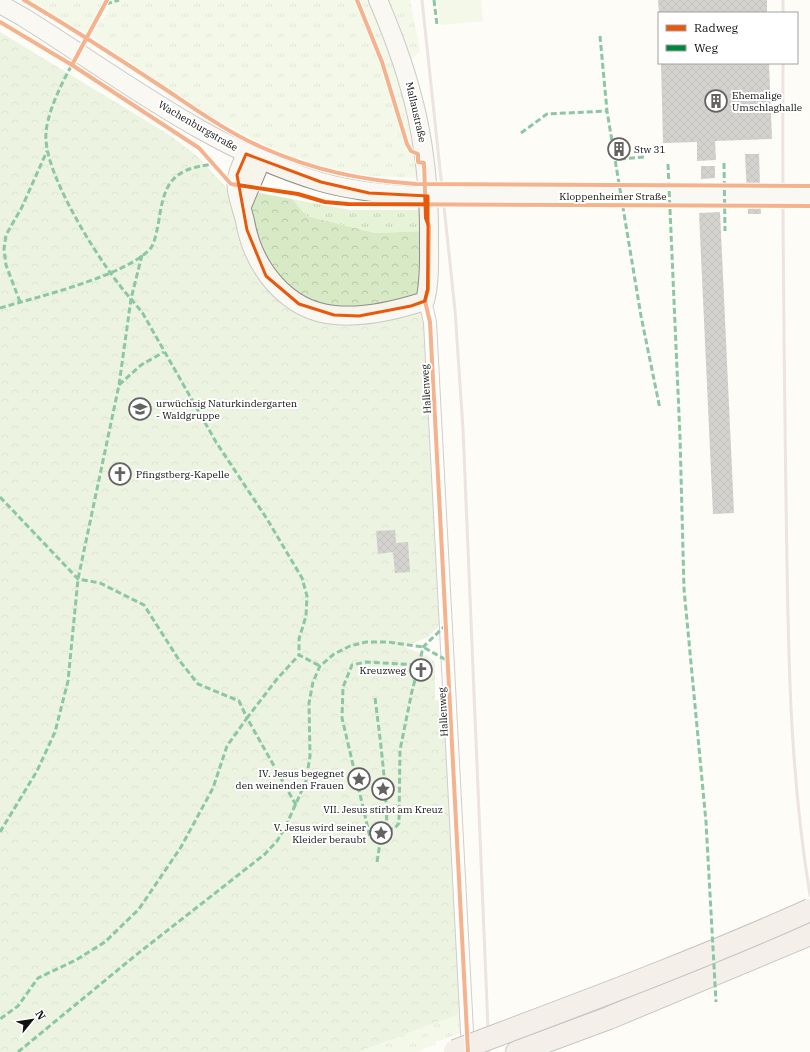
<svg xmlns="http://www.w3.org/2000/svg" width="810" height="1052" font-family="'IBM Plex Serif',serif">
	<defs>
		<pattern id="grass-tufts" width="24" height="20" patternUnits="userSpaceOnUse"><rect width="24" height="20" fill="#e7f3d7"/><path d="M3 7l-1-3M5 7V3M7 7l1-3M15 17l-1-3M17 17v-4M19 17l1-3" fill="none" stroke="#c5cfb8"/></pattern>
		<pattern id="forest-crowns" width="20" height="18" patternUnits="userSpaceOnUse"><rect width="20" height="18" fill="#d8eac5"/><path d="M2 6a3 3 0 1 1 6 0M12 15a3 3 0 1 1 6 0" fill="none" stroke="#b8c8a8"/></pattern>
		<pattern id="building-cross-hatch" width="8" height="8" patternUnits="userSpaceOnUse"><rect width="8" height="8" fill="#a19f9c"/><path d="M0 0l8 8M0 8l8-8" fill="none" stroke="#82807e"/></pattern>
	</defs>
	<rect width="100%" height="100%" fill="#fdfcf7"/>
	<g fill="url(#grass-tufts)">
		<path d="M29,0h76l-19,33z"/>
		<path d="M112,0h259l29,78 13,50 6,50 -50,-2 -68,-15 -49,-22 -66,-37 -96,-67 17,-22z"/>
		<path d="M387,0h23l10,51 -10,10z"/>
		<path d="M292,199l58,11h71l4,21 -50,2 -68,-17z"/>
		<path d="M462,1013l1,19 -27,10v2l-19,8h-59z"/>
	</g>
	<path fill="url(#forest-crowns)" d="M0,32l168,102 28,21 44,47 20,-9 32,6 15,17 68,17 50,-2 14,394c-9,13 -18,16 -33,20l-1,2 22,9 8,6v38l10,-1 17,314 -104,39h-358z"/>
	<path fill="#e7f3d7" d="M437,0h44l2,21 -43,4z"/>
	<g fill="url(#building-cross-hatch)">
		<path d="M658,0h109v13h-108z"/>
		<path d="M661,63h108l3,76 -57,2 1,19 -19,1v-19l-34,1z"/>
		<path d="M622,140l3,17 -9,1 -3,-16z"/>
		<path d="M745,154h14l2,60h-13z"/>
		<path d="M701,166h14v12l-14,1z"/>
		<path d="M720,212l14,301 -21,1 -14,-301z"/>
		<path d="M395,530l1,13 12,-1 2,30 -15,1 -2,-21 -15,2 -2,-23z"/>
	</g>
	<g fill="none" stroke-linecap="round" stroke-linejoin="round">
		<g stroke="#979795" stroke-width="14">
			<path id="street" d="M425,301l5,21 38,729"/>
		</g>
		<g stroke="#8e8d8b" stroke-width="20">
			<g id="secondary">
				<path d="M0,4l23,13c96,60 189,133 298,165 31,9 63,12 95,14"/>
				<path d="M246,154c-3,7 -6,13 -8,20 -5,14 4,33 7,47 8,46 41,90 90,94 29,3 62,-5 90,-14 5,-19 4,-40 4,-60 1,-91 -15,-158 -51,-241"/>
				<path d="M242,206l19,-45"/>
			</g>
		</g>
		<g stroke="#858482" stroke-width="24">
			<path id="highway" d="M517,1052l92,-34 201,-84"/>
		</g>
		<use href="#street" stroke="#fffffe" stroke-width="12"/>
		<use href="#secondary" stroke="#f6f4eb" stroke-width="18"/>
		<use href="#highway" stroke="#eae1d8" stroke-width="22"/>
		<g stroke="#d9c6c7" stroke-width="3">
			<path d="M422,0l33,310 8,119 26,623"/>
			<path d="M783,13v-13"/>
			<path d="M783,63c-1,145 1,290 3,435 2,133 2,265 24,397"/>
		</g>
		<g stroke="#8e8d8b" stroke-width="20" stroke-linecap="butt">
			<path id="secondary-bridge" d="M416,196h394"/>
		</g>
		<g stroke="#858482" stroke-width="24" stroke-linecap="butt">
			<path id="highway-bridge" d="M455,1051c119,-45 239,-89 355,-141"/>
		</g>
		<use href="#secondary-bridge" stroke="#f6f4eb" stroke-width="18"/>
		<use href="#highway-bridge" stroke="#eae1d8" stroke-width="22"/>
		<g stroke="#00873e" stroke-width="3" stroke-dasharray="6 3" stroke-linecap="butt">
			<path d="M434,0l3,25"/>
			<path d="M106,4l13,-4"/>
			<path d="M600,36l7,75 34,205 19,93"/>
			<path d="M521,133l26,-19 60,-3"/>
			<path d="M620,159l25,-2"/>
			<path d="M724,163l1,68"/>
			<path d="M668,164l12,273 4,152 22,233 10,180"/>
			<path d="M142,255l-11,44 11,13 74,130 51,77 35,59 5,18 -1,20 -7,23v16"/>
			<path d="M20,302l-14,-37 -2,-16 2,-14 16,-28 25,-56"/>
			<path d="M0,308c37,-11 125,-32 150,-59 5,-6 6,-16 8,-23 6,-41 11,-57 56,-62"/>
			<path d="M119,385l22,-20 23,-13"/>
			<path d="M0,497l78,82 22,4 44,22 35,55 19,24 41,17 8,17 -20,28 -14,42 -32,59 -42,62 -34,33 -29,18 -38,18 -20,28 -18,13"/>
			<path d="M375,698c6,47 12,93 12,140l-7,5 -10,-6 -28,-119 1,-31 9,-22 14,-3 53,3 4,-18 24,-23"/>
			<path d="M296,805l-49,-87 30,-39 22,-24 21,11"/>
			<path d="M387,830l8,-2 4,-5 1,-73 12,-59 7,-26"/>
			<path d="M0,832l37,-61 18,-39 13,-51 10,-102 41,-194 12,-86c-28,-31 -83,-118 -85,-159 -2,-22 16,-58 27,-77"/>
			<path d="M377,862l3,-19"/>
			<path d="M18,1052l118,-97 129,-101 12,-13 8,-13 21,-47 4,-25 -1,-53 4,-21 7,-16 14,-12 16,-8 16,-4h22l35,5 25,14"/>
		</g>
		<g stroke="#fff" stroke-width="6">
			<g id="cycleway">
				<path d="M24,0c48,28 94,58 141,89 30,20 62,43 96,58 52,23 98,33 155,37l394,2"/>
				<path d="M357,0l25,62 25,82 4,7 7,3v8l6,1 2,55 3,8 -1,63 -3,12 5,21 38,730"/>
				<path d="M0,22l72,43 127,83 32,36 67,10 27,8 23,2 462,2"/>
				<path d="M72,65l35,-65"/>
			</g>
		</g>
		<use href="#cycleway" stroke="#e8590c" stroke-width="4"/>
	</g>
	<path d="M0 0H810V1052H0ZM246,154l75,28 48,11 59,3v93l-3,12 -14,5 -52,10 -25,-1 -35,-11 -33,-28 -19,-46 -10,-55z" fill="#fdfcf7" fill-opacity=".55" fill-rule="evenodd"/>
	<path fill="none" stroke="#e8590c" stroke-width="3" stroke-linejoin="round" d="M246,154l75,28 48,11 59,3v93l-3,12 -14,5 -52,10 -25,-1 -35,-11 -33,-28 -19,-46 -10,-55z"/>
	<defs>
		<g id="building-ring" transform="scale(1.15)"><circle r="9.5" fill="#fff" stroke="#646362" stroke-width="1.5"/><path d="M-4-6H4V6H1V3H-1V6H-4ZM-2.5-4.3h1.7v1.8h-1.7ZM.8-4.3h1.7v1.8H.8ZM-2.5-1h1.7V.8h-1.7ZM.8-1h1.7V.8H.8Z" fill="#646362"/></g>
		<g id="school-ring" transform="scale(1.15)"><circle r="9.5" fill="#fff" stroke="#646362" stroke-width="1.5"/><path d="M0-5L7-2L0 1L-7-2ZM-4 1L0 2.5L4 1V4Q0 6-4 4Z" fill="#646362"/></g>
		<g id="church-ring" transform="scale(1.15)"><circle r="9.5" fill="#fff" stroke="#646362" stroke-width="1.5"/><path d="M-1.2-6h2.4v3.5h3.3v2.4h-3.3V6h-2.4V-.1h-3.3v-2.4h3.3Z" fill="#646362"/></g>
		<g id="sight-ring" transform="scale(1.15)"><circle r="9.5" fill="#fff" stroke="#646362" stroke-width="1.5"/><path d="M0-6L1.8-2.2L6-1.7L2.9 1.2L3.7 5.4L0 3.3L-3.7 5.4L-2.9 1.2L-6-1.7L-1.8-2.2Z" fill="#646362"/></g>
	</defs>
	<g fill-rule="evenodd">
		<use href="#building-ring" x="716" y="101"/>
		<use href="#building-ring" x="619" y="149"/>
		<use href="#school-ring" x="140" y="409"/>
		<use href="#church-ring" x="120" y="474"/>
		<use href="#church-ring" x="421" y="670"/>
		<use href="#sight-ring" x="359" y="779"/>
		<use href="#sight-ring" x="383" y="789"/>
		<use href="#sight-ring" x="381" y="833"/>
	</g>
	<g text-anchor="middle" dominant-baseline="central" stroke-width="4" stroke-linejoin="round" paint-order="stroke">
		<g font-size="10" fill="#111" stroke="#fff" text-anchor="start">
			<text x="732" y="95">Ehemalige<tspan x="732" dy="12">Umschlaghalle</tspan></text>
			<text x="634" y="149">Stw 31</text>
			<text x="156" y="403">urwüchsig Naturkindergarten<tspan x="156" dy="12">- Waldgruppe</tspan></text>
			<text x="136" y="474">Pfingstberg-Kapelle</text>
			<text x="406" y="670" text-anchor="end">Kreuzweg</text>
			<text x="344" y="773" text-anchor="end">IV. Jesus begegnet<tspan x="344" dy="12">den weinenden Frauen</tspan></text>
			<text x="383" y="809" text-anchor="middle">VII. Jesus stirbt am Kreuz</text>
			<text x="366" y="827" text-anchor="end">V. Jesus wird seiner<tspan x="366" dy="12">Kleider beraubt</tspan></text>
		</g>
		<g font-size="10" fill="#111" stroke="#fff">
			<text transform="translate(416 112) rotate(77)">Mallaustraße</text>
			<text transform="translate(198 126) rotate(30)">Wachenburgstraße</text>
			<text x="613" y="196">Kloppenheimer Straße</text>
			<text transform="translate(426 389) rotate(-93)">Hallenweg</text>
			<text transform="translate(443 712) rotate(-93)">Hallenweg</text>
		</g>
	</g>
	<rect x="658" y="12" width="140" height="52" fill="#ffffff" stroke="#a0a0a0"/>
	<rect x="666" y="25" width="20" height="6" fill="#e8590c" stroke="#a0a0a0"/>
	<text x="694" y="32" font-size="12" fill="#111111">Radweg</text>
	<rect x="666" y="45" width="20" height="6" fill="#00873e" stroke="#a0a0a0"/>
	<text x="694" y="52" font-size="12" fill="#111111">Weg</text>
	<g transform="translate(32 1020) rotate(60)" stroke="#ffffff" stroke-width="3" paint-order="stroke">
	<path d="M0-3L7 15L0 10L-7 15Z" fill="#111111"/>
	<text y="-6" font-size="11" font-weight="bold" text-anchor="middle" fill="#111111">N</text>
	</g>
</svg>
